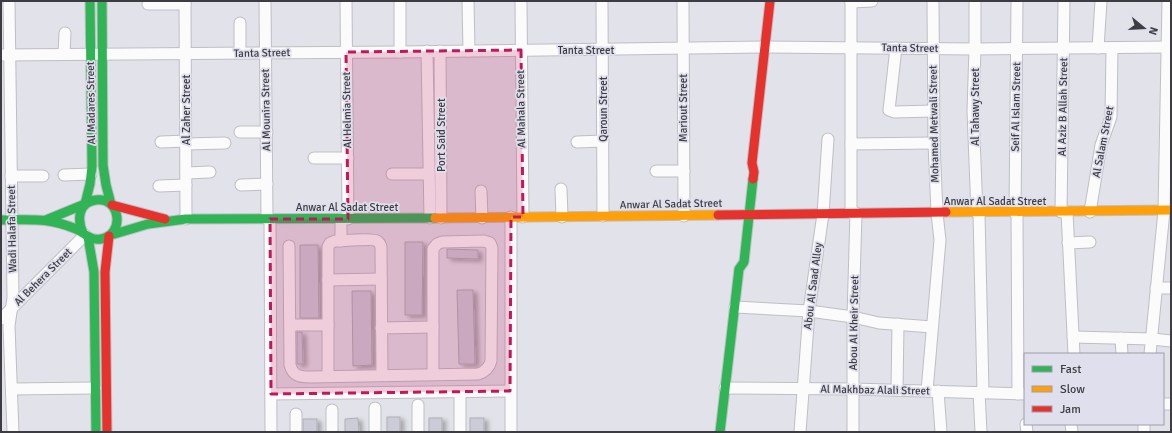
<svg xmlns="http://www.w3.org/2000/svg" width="1172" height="433" font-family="Signika,sans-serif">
	<defs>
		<filter id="shadow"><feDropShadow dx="4" dy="2.5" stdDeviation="2" flood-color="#0004"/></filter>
	</defs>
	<rect width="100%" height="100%" fill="#e2e2ea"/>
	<g fill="#ccccd9" stroke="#aeaeb4" filter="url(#shadow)">
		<path d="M405,242h18l-1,73h-17z"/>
		<path d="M300,245h18l1,73h-19z"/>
		<path d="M447,249l31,1v9l-31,-1z"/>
		<path d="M457,290h16l2,74h-16z"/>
		<path d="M352,291h19l1,74 -19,1z"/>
		<path d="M297,332h5l1,32h-6z"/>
		<rect x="387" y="417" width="13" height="15"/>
		<path d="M358,418l1,14h-14v-13z"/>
		<rect x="429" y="418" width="13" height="14"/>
		<rect x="470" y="418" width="14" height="14"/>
		<rect x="303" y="419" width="14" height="13"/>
	</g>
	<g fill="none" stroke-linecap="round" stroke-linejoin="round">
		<g stroke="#bebec4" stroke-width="13">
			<g id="street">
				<path d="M9,1l4,297 -4,28 4,106"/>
				<path d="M185,1l1,218"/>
				<path d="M265,1l2,218"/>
				<path d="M346,1l2,218"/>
				<path d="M400,1v51"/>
				<path d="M468,1l1,50"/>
				<path d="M521,1l2,216"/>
				<path d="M602,1l1,215"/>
				<path d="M683,1l1,215"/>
				<path d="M851,1v212"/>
				<path d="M975,1v48l-2,62 4,102"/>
				<path d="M851,2l21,-1"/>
				<path d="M148,4h37"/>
				<path d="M240,23v30"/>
				<path d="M896,48l-7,62 5,2 39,-1"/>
				<path d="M1098,48l3,-47"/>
				<path d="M427,51l3,167"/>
				<path d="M440,51l1,167"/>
				<path d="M64,54l1,-21"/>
				<path d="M1,55l399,-3 365,-5 210,2 196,-2"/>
				<path d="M240,132h27"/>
				<path d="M161,142l25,-1"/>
				<path d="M577,142l26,-1"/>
				<path d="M186,144l39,-1"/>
				<path d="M851,144l83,-1"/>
				<path d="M314,158h34"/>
				<path d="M656,171h28"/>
				<path d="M186,173l24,-1"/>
				<path d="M392,174h37"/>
				<path d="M64,175l27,-1"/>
				<path d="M11,176h32"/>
				<path d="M241,185l26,-1"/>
				<path d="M159,186l27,-1"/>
				<path d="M561,189l1,28"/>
				<path d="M481,191l1,27"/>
				<path d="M1061,212l3,-211"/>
				<path d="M1067,212l7,142"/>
				<path d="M1090,212l11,-67 10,-28 1,-69"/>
				<path d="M979,213l4,179"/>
				<path d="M1015,213l2,-212"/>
				<path d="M1017,213l1,181"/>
				<path d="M270,219l1,213"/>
				<path d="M341,219v22"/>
				<path d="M1068,243l22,-1"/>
				<path d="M289,246l1,119c3,11 10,12 20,12l168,-3c7,-2 11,-6 13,-13l1,-113 -2,-5 -6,-2 -42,1 -5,2 -4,5v126"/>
				<path d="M328,280l53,-1"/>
				<path d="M1156,288h15"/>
				<path d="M735,307l74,4 44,6 26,6 53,4"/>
				<path d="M1,319l84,-84"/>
				<path d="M290,325h38"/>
				<path d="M381,328l52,-1"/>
				<path d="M1073,337l79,2 19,2"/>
				<path d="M1121,338l1,16"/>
				<path d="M1150,354l14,-143 4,-210"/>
				<path d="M328,376v-129l2,-4 5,-2c7,0 38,-3 42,0 3,2 3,3 4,6l1,128"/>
				<path d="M725,388l128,1 172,5"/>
				<path d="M12,389l83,-1"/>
				<path d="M897,390l1,-66"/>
				<path d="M927,391l13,-151 -3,-27 -3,-70 -1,-142"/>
				<path d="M938,391l3,41"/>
				<path d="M460,392v40"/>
				<path d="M979,392l2,40"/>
				<path d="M271,394l239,-3"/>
				<path d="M1163,404h8"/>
				<path d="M418,405v27"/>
				<path d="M296,414v18"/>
				<path d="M1026,424l1,8"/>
				<path d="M1071,424l1,8"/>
				<path d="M332,432v-22"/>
				<path d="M375,432v-24"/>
				<path d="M511,432v-215"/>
				<path d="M800,432l9,-121 14,-97 5,-75"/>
				<path d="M853,432v-115l3,-104"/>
				<path d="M1144,432v-8"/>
			</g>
		</g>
		<g stroke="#bebec4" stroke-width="11">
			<g id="fast">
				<path d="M102,1l1,164 3,20 5,19"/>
				<path d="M85,204l5,-20 2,-18 -2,-165"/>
				<path d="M1,220c30,0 46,-3 75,9 9,4 14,12 25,10 24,-4 20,-42 -5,-39 -18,2 -19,20 -13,33"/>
				<path d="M46,220l39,-16"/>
				<path d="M111,235l37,-11 38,-5 249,-1"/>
				<path d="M88,237l6,35 2,160"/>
				<path d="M720,432l19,-163 5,-7 9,-83"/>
			</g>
		</g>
		<g stroke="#bebec4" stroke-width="11">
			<g id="slow">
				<path d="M946,212l225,-2"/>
				<path d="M435,218l283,-3"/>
			</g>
		</g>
		<g stroke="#bebec4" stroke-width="11">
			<g id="jam">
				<path d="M753,179l1,-7 -2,-9 18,-162"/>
				<path d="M112,205l53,14"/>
				<path d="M718,215l228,-3"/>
				<path d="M107,432l-2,-160 4,-36"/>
			</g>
		</g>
		<use href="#street" stroke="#fbfbfc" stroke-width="11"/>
		<use href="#fast" stroke="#30b455" stroke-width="9"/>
		<use href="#slow" stroke="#ff9f0a" stroke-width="9"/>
		<use href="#jam" stroke="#e5322d" stroke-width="9"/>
	</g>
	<path fill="#c2185b" fill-opacity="0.2" stroke="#c2185b" stroke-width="3" stroke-dasharray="8 5" stroke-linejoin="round" d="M521,50l2,167h-12l-1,174 -239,3 -1,-175h78l-2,-167z"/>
	<g text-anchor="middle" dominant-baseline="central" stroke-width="3.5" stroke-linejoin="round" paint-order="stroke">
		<g font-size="11" fill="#3c3c42" stroke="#dfdfed">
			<text transform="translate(910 48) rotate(1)">Tanta Street</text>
			<text x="586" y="50">Tanta Street</text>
			<text transform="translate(262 53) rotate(-1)">Tanta Street</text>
			<text transform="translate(91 103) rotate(-91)">Al Madares Street</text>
			<text transform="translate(975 107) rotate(-90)">Al Tahawy Street</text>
			<text transform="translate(1016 107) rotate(-89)">Seif Al Islam Street</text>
			<text transform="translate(1063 107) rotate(-89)">Al Aziz B Allah Street</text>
			<text transform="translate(683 108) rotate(-90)">Mariout Street</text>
			<text transform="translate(521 109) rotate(-91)">Al Mahala Street</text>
			<text transform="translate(603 109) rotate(-90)">Qaroun Street</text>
			<text transform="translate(186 110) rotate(-90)">Al Zaher Street</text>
			<text transform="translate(266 110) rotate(-91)">Al Mounira Street</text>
			<text transform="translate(347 110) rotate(-91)">Al Helmia Street</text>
			<text transform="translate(934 124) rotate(-91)">Mohamed Metwali Street</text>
			<text transform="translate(441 135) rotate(-90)">Port Said Street</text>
			<text transform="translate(1103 142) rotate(-79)">Al Salam Street</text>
			<text x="995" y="201">Anwar Al Sadat Street</text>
			<text transform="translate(671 204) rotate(-1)">Anwar Al Sadat Street</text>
			<text x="347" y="207">Anwar Al Sadat Street</text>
			<text transform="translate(12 229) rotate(-91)">Wadi Halafa Street</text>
			<text transform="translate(43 277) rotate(-45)">Al Behera Street</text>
			<text transform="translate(813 286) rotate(-83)">Abou Al Saad Alley</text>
			<text transform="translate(854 323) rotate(-89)">Abou Al Kheir Street</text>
			<text transform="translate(875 390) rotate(1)">Al Makhbaz Alali Street</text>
		</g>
	</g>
	<rect width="1172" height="433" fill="none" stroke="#3c3c42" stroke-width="4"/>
	<rect x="1024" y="353" width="140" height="72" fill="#dfdfed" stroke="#9e9ea9"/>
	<rect x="1032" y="366" width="20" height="6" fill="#30b455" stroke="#9e9ea9"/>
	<text x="1060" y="373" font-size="12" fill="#3c3c42">Fast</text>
	<rect x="1032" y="386" width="20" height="6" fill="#ff9f0a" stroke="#9e9ea9"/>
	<text x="1060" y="393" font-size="12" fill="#3c3c42">Slow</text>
	<rect x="1032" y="406" width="20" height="6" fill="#e5322d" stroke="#9e9ea9"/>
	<text x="1060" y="413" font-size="12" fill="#3c3c42">Jam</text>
	<g transform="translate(1144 28) rotate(108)" stroke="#dfdfed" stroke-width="3" paint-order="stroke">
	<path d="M0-3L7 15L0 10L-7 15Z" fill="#3c3c42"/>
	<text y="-6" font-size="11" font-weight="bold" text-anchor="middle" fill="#3c3c42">N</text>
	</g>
</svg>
